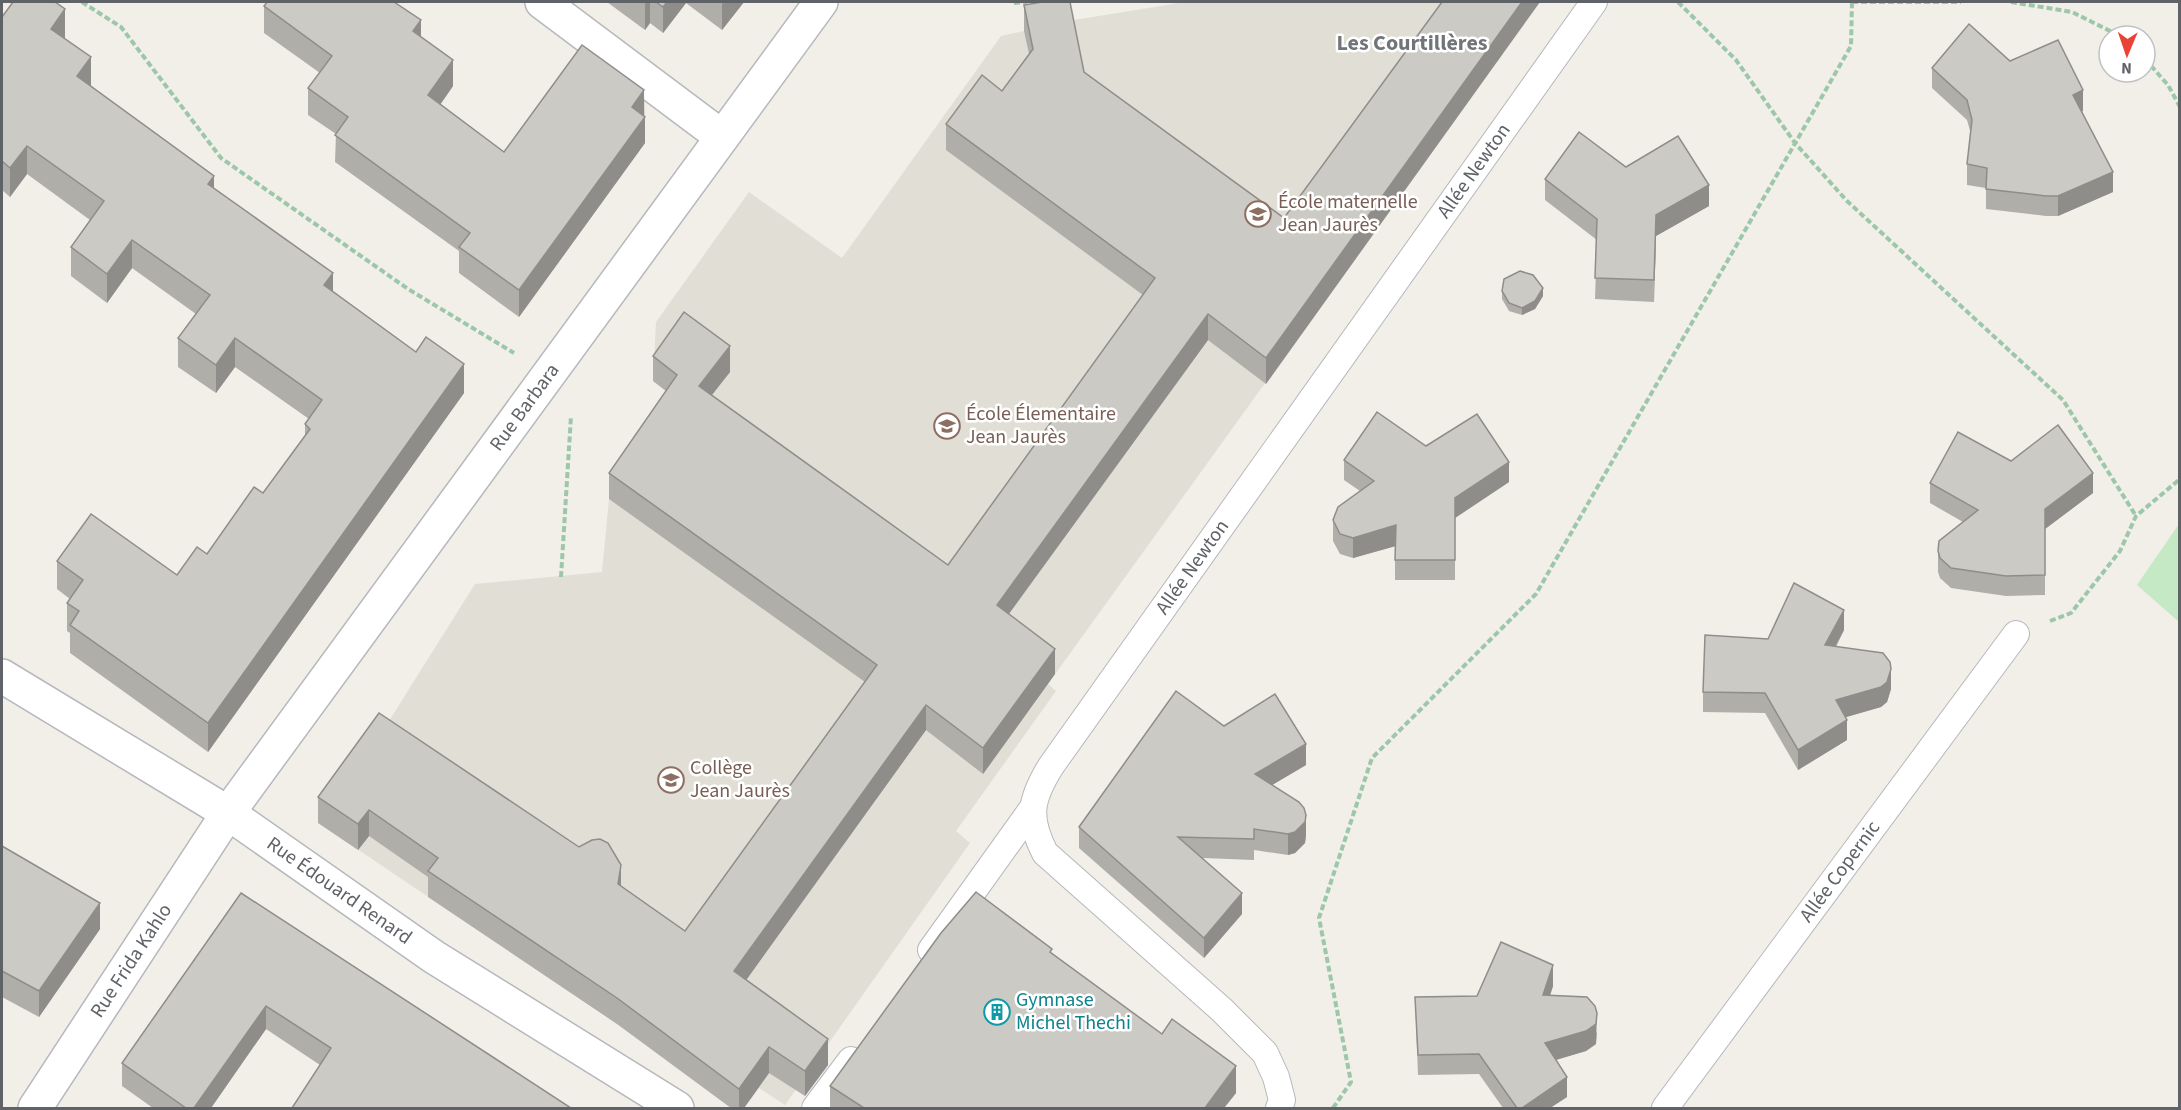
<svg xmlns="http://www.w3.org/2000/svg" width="2181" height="1110" font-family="'Source Sans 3',sans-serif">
	<rect width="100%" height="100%" fill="#f1efe8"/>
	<path fill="#e1ded6" d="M1185,2h355l-492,682 8,7 -100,140 14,12 -185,262 -26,-17 -15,20h-13l-102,-76 -306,-206 152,-242 127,-12 7,-73 68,-99 -24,-19 3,-59 93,-130 93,66 159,-222 67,-15z"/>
	<path fill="#c5e8c5" d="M2179,524v98l-42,-37z"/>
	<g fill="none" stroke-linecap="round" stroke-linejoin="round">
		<g stroke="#b5b8bc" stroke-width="28">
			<g id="lane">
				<path d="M931,950l101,-141"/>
				<path d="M815,1108l36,-48"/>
				<path id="s1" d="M1279,1108l3,-8 -6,-23 -11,-24 -43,-43 -177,-157c-18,-36 -15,-53 6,-87l543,-764"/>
				<path id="s2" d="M1665,1108l351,-474"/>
			</g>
		</g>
		<g stroke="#b5b8bc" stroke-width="36">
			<g id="street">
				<path d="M542,2l180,135"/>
				<path id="s3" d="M2,676l226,137 206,144 243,151"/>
				<path id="s4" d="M35,1108l193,-295 593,-811"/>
			</g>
		</g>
		<g stroke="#9cc7a9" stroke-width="4" stroke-dasharray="6 3" stroke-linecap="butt">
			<path d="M82,2l39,25 100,131 187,131 106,64"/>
			<path d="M1678,2l58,58 59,83 52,58 216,199 73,116"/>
			<path d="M1852,2h109"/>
			<path d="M2011,2l61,10 48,24"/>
			<path d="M1014,3l13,-1"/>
			<path d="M2145,59l23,26 12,22"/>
			<path d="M561,577l10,-161"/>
			<path d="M2050,621l21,-8 49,-62 16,-35 44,-37"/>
			<path d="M1333,1108l18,-26 -32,-164 53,-160 164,-164 315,-548 1,-44"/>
		</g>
		<use href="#lane" stroke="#fff" stroke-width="26"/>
		<use href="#street" stroke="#fff" stroke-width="33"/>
	</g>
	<g fill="#afaea9">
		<path d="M607,2h137l-22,28 -36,-27 -23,30 -13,-10 -5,7z"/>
		<path d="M1024,5l60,67 200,146 -18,166 -58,-44 -199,274 46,60 -72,100 -57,-44 -180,250 82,85 -23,31 -36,-23 -25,35h-13l-114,-84 -189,-127v-20l-59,-41 -11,14 -40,-27v-26l61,-84 306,218 180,-249 -256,-183v-26l57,-82 -13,-10v-25l77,16 -18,23 236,170 195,-270 -197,-145v-26l56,-33 27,-37 -5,-23z"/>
		<path d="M264,6l157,31 32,49 -13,19 64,47 140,-62 1,53 -126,174 -60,-44v-22l-124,-89 1,-28 -28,-19v-27l12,-15 -56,-40z"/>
		<path d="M2,17l63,21v1l25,47 124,102 119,104 131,101 -256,359 -138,-99v-20l-3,-2v-28l3,-4 -13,-10v-28l120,14 30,-21 56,-61 42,-57v-12l4,-5 -74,-52 -19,26 -38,-26v-29l18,-24 -64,-46 -25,35 -36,-27v-29l19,-27 -63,-46 -17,23 -8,-7z"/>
		<path d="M2010,61l73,50h-1l31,81 -55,24h-12l-60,-7v-21l-19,-3v-21l4,-30 -4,-14 -35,-32v-20z"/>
		<path d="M1626,167l83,39 -53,30 -2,66 -59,-3 2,-59 -52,-40v-21z"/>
		<path d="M1502,291l41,5 -8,13 -13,6 -13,-4 -7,-12z"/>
		<path d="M1426,446l83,36 -54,36v62h-60v-34l-42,12 -13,-4 -7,-13v-21l27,-29 -16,-11v-20z"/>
		<path d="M2011,461l82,32 -48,36v66l-39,1 -55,-8 -11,-10 -2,-6v-21l25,-29 -33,-19v-20z"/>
		<path d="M1844,630l-8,17 55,42 -4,13 -6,5 -35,10 1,23 -49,30 -33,-57 -62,-1v-20l65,-53z"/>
		<path d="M1224,726l82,39 -34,20 34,50 -1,8 -10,10 -7,2 -34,-5v10l-51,-2 39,56 -38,44 -125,-110v-21z"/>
		<path d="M2,846l98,83 -61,88 -37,-20z"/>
		<path d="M241,893l330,215 -251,-43 -54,-36 -55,79h-58l-31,-22v-23z"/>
		<path d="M1052,953l184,140 -12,15h-394v-22z"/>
		<path d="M1553,986l-3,10 47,37 -1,11 -10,7 -30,9 11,37 -17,11h-47l-24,-34 -61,1 -3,-78 62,-1z"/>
	</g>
	<g fill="#8f8d8a">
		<path d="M647,2h3v21l-5,7v-26z"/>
		<path d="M667,2h19v1l-23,30v-26z"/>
		<path d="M724,2h20l-22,28v-26z"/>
		<path d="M1522,2h18l-274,382v-26z"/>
		<path d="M65,9v29l-14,20v-29z"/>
		<path d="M421,20v26l-8,-15z"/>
		<path d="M91,57v29l-14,-10z"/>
		<path d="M453,60v26l-25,36v-27z"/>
		<path d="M644,90v26l-12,-9z"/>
		<path d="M2083,90v21l-10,4v-20z"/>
		<path d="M645,117v26l-126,174v-27z"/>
		<path d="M27,146v28l-17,23v-29z"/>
		<path d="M2113,172v20l-55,24v-20z"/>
		<path d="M214,176v28l-6,-20z"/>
		<path d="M1709,185v21l-53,30 -2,66 2,-87z"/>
		<path d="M132,240v28l-25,35v-29z"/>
		<path d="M333,273v29l-9,-17z"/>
		<path d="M1543,288v8l-8,13 -13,6v-7z"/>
		<path d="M1208,314v26l-211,290v-25z"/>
		<path d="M235,338v29l-19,26v-28z"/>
		<path d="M730,346v26l-31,39v-25z"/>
		<path d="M464,364v29l-256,359v-29z"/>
		<path d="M1509,462v20l-54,36v-20z"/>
		<path d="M2093,473v20l-48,36v-20z"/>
		<path d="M1396,525v21l-43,12v-20z"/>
		<path d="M1844,610v20l-19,35v-20z"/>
		<path d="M1055,649v25l-72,100v-26z"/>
		<path d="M1891,669v20l-4,13 -6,5 -45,13v-20z"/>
		<path d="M926,705v25l-192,267v-26z"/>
		<path d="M1847,720v20l-49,30v-20z"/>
		<path d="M1306,744v21l-51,30v-21z"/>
		<path d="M369,810v26l-11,14v-26z"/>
		<path d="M1306,815v20l-1,8 -10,10 -7,2v-21z"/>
		<path d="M621,865v25l-3,-6z"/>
		<path d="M1242,893v21l-38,44v-20z"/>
		<path d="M100,903v26l-61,88v-26z"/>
		<path d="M1553,965v21l-10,30v-21z"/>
		<path d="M266,1006v23l-55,79h-17z"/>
		<path d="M1597,1013l-1,31 -10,7 -41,12v-20z"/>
		<path d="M828,1039v26l-23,31v-25z"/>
		<path d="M769,1047v26l-25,35h-5v-19z"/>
		<path d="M1236,1066v27l-12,15h-19z"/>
		<path d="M1567,1077v20l-17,11h-28z"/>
	</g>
	<g fill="#cccac5" stroke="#8f8d8a" stroke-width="1.5">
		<path d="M13,2h42l10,7 -14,20 40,28 -14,19 137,100 -6,8 125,89 -9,12 92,67 10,-15 38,27 -256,359 -138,-98 9,-14 -12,-8 16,-23 -26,-19 34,-47 86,61 20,-28 10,7 47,-67 9,6 47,-64 -5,-5 17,-24 -87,-62 -19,27 -38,-27 32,-43 -78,-55 -25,34 -36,-27 33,-46 -77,-55 -17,22 -8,-7v-144z"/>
		<path d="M267,2h127l27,18 -8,11 40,29 -25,35 76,57 78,-107 62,45 -12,17 13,10 -126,173 -60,-43 11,-14 -135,-98 13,-18 -40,-29 24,-32 -68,-50z"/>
		<path d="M656,2h11l-4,5z"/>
		<path d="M1042,2h28l14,70 200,146 158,-216h80l-256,356 -58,-44 -211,291 58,44 -72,99 -57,-43 -192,266 94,68 -23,32 -36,-24 -30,42 -122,-91 -189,-127 10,-13 -69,-48 -11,14 -40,-27 61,-84 200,134 13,-7 8,-1 8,4 13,22 -3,19 67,47 192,-266 -268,-192 68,-98 -24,-19 31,-44 46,34 -31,40 249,179 207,-287 -209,-154 36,-49 20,16 31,-42 -9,-44z"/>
		<path d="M1969,24l41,37 48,-21 25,50 -10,5 40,77 -55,24h-12l-60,-7 1,-21 -20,-4 5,-44 -5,-20 -35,-32z"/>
		<path d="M1579,132l47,35 52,-31 31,49 -53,30 -2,65 -59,-2 2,-59 -52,-40z"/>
		<path d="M1520,271l13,4 10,13 -8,13 -13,7 -13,-5 -7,-12 2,-12z"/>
		<path d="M1377,412l49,34 51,-32 32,48 -54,36v62h-60l1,-35 -43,13 -13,-4 -7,-14 5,-13 36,-26 -30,-21z"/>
		<path d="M2058,425l35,48 -48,36v66l-39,1 -55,-8 -11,-10 -2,-7 1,-10 39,-31 -48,-27 28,-51 53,29z"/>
		<path d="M1794,583l50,27 -19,35 58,8 7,9 1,7 -4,13 -6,5 -45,13 11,20 -49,30 -33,-57 -62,-1 2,-57 63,4z"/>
		<path d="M1176,691l48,35 51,-32 31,50 -51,30 44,28 5,6 2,7 -1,7 -10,10 -7,2 -34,-5v10l-76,-2 64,56 -38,45 -125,-111z"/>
		<path d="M2,846l98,57 -61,88 -37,-20z"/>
		<path d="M976,892l76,57 -2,3 112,82 10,-15 64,47 -31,42h-341l-34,-22 111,-153z"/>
		<path d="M241,893l330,215h-279l39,-60 -65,-42 -72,102h-8l-64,-45z"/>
		<path d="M1501,942l52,23 -10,30 44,2 8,9 2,7 -1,11 -10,7 -41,12 22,34 -45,31h-5l-38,-54 -61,1 -3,-58 62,-1z"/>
	</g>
	<defs>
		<g id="school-ring" transform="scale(1.35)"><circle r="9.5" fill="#fff" stroke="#8d6e63" stroke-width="1.5"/><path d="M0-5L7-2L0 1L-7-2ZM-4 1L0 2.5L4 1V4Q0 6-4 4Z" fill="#8d6e63"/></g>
		<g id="building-ring" transform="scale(1.35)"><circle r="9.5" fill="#fff" stroke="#0f9aa8" stroke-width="1.5"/><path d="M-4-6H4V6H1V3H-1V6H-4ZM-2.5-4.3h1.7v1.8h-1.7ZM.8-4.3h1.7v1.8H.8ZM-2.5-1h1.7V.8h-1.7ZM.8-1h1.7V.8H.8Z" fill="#0f9aa8"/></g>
	</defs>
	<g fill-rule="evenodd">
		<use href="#school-ring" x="1258" y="214"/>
		<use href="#school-ring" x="947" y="426"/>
		<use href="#school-ring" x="671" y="780"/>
		<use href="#building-ring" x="997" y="1012"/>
	</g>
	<g text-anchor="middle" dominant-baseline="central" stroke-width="5" stroke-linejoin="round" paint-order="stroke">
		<g font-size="20" fill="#5f6368" stroke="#fff">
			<text stroke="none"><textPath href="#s1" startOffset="1179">Allée Newton</textPath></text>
			<text stroke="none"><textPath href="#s4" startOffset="855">Rue Barbara</textPath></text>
			<text stroke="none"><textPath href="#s1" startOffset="693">Allée Newton</textPath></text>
			<text stroke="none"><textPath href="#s2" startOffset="294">Allée Copernic</textPath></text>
			<text stroke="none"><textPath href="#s3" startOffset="400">Rue Édouard Renard</textPath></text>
			<text stroke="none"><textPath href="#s4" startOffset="176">Rue Frida Kahlo</textPath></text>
		</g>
		<g font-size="20" fill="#785e54" stroke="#fff" text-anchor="start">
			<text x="1278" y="202">École maternelle<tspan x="1278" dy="23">Jean Jaurès</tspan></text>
			<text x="966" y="414">École Élementaire<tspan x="966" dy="23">Jean Jaurès</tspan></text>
			<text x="690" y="768">Collège<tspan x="690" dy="23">Jean Jaurès</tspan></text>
		</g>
		<g font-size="20" fill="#0d838f" stroke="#fff" text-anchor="start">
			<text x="1016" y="1000">Gymnase<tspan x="1016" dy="23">Michel Thechi</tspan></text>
		</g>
		<g font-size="22" font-weight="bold" fill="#70757a" stroke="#fff">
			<text x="1412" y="43">Les Courtillères</text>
		</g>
	</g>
	<rect width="2181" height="1110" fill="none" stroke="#5f6368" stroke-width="6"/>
	<g transform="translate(2127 54) rotate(182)"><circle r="28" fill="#ffffff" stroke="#bfc1c3" stroke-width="1.5"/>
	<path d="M0-4.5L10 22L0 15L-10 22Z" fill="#ea4335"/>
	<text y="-9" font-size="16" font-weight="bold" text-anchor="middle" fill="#5f6368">N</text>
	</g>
</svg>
